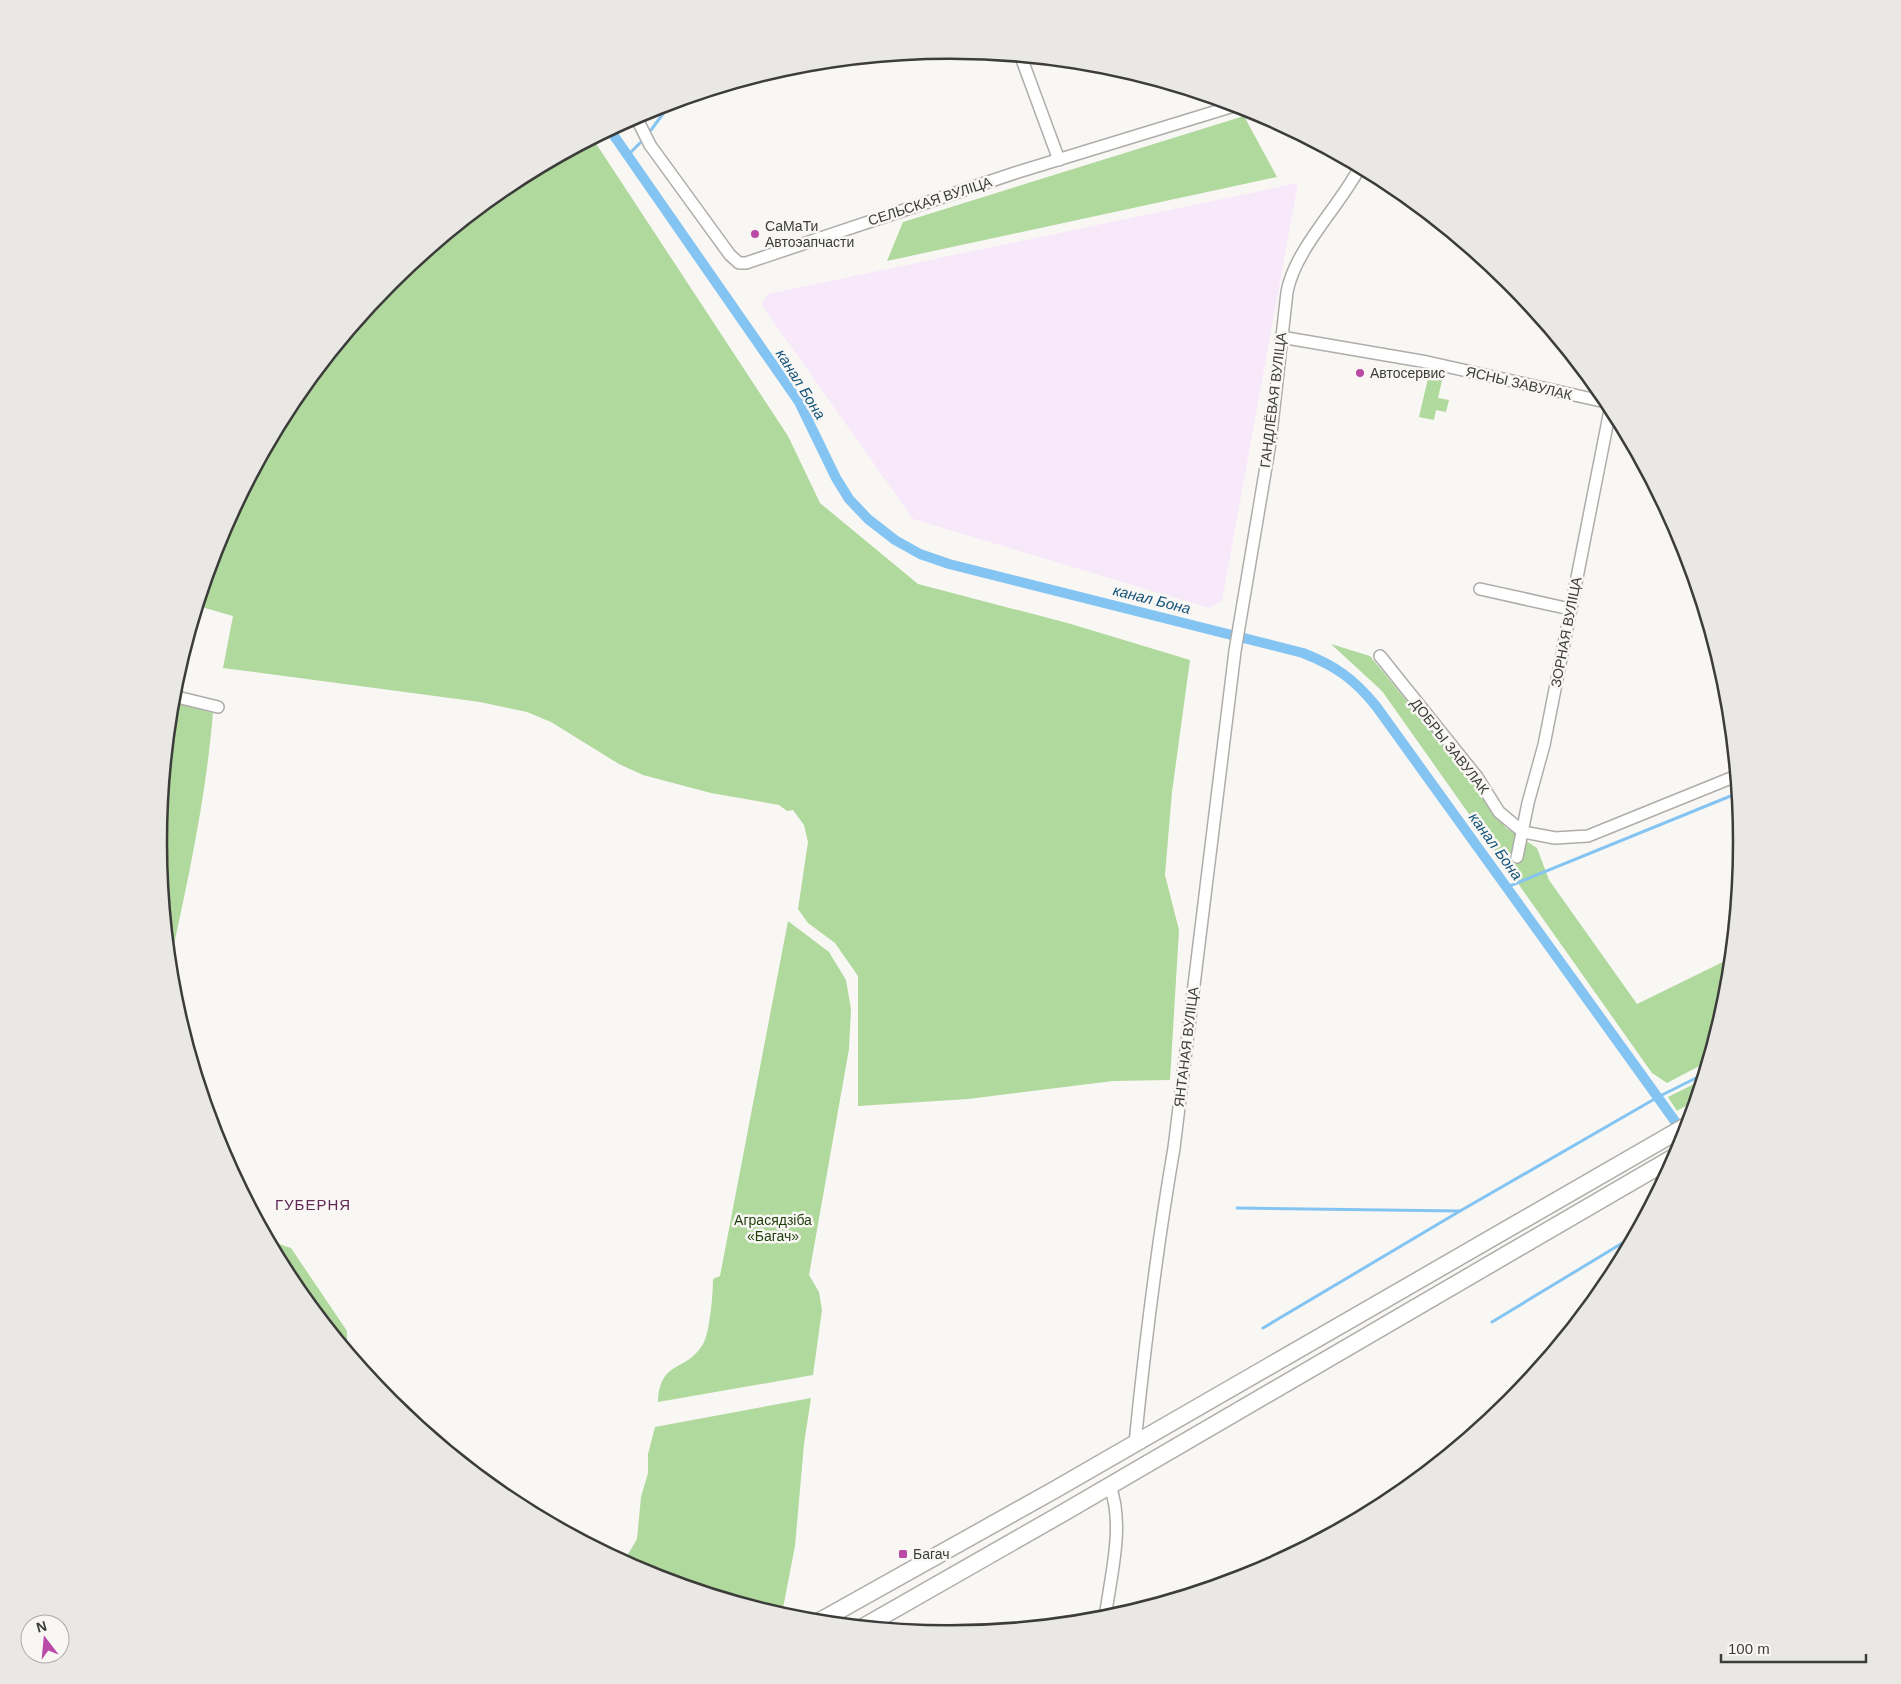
<svg xmlns="http://www.w3.org/2000/svg" width="1901" height="1684" font-family="Helvetica,sans-serif">
	<rect width="100%" height="100%" fill="#f9f7f4"/>
	<path fill="#f7e8fa" d="M1298,183l-76,418 -13,7 -296,-89 -152,-215 7,-10z"/>
	<g fill="#b0d99d">
		<path d="M1244,116l33,61 -390,84 16,-39z"/>
		<path d="M593,139l195,297 32,67 98,81 153,40 119,36 -18,132 -7,83 14,55 -9,150 -57,1 -145,18 -110,7v-130l-23,-33 -27,-20 -10,-14 10,-67 -4,-17 -11,-15 -6,1 -8,-6 -68,-12 -68,-18 -24,-11 -68,-42 -24,-10 -47,-10 -257,-34 10,-52 -35,-10 21,-67 73,-137 99,-120 120,-99z"/>
		<path d="M1429,374l14,2 -5,22 11,2 -3,12 -10,-2 -2,10 -15,-3z"/>
		<path d="M1331,644l39,12 82,100 54,72 31,20 12,32 88,124 94,-46 -4,39 -20,65 -40,21 -15,-10 -270,-382z"/>
		<path d="M172,702l41,11c-7,84 -25,167 -43,250l-11,-121z"/>
		<path d="M788,921l41,31 17,28 5,29 -2,40 -40,226 10,17 3,18 -9,65 -155,27c2,-43 28,-29 45,-58 7,-11 10,-51 10,-65l7,-3z"/>
		<path d="M1702,1080l-6,20 -19,11 -9,-14z"/>
		<path d="M270,1241l21,7 56,83v18l-55,-67z"/>
		<path d="M811,1398l-7,46 -9,102 -13,67 -135,-39 -23,-13 13,-22 4,-42 7,-24v-19l7,-27z"/>
	</g>
	<g fill="none" stroke-linecap="round" stroke-linejoin="round">
		<g stroke="#84c4f2" stroke-width="3">
			<path d="M651,130l20,-27"/>
			<path d="M628,155l12,-12"/>
			<path d="M1507,887l231,-94"/>
			<path d="M1237,1208l223,3 198,-114 46,-23"/>
			<path d="M1492,1322l142,-86"/>
			<path d="M1263,1328l197,-117"/>
		</g>
		<path stroke="#84c4f2" stroke-width="10" d="M610,130l189,272 37,76 13,21 19,20 27,21 25,14 29,10 354,89c33,13 51,26 73,53l301,418"/>
		<g stroke="#aeadaa" stroke-width="14">
			<g id="minor">
				<path d="M1021,57l38,103"/>
				<path d="M636,117l14,28 80,110 9,8h7l272,-91 219,-67"/>
				<path d="M1281,337l146,25 183,41"/>
				<path d="M1480,589l90,20"/>
				<path d="M1380,656l97,121 22,35 24,20 32,6 33,-2 148,-60"/>
				<path d="M173,696l45,11"/>
				<path d="M1517,857l11,-54 16,-58 67,-340"/>
				<path d="M1135,1443c10,-99 22,-197 39,-295l61,-497 35,-208 17,-151c8,-43 52,-85 73,-125"/>
				<path d="M1105,1619c5,-42 20,-92 5,-133"/>
			</g>
		</g>
		<g stroke="#aeadaa" stroke-width="19">
			<g id="highway">
				<path d="M820,1621l236,-132 632,-364"/>
				<path d="M865,1626l198,-113 613,-357"/>
			</g>
		</g>
		<use href="#minor" stroke="#fff" stroke-width="11"/>
		<use href="#highway" stroke="#fff" stroke-width="16"/>
	</g>
	<g fill="#bb4aa6" stroke="#f9f7f4" stroke-width="2">
		<circle cx="755" cy="234" r="5"/>
		<circle cx="1360" cy="373" r="5"/>
		<rect x="898" y="1549" width="10" height="10" rx="2.5"/>
	</g>
	<g text-anchor="middle" dominant-baseline="central" stroke-width="5" stroke-linejoin="round" paint-order="stroke">
		<g font-size="14" fill="#3c3c3a" stroke="#f9f7f4">
			<text transform="translate(930 201) rotate(-18)">СЕЛЬСКАЯ ВУЛІЦА</text>
			<text transform="translate(1519 383) rotate(13)">ЯСНЫ ЗАВУЛАК</text>
			<text transform="translate(1273 400) rotate(-83)">ГАНДЛЁВАЯ ВУЛІЦА</text>
			<text transform="translate(1566 632) rotate(-79)">ЗОРНАЯ ВУЛІЦА</text>
			<text transform="translate(1450 746) rotate(52)">ДОБРЫ ЗАВУЛАК</text>
			<text transform="translate(1186 1047) rotate(-83)">ЯНТАНАЯ ВУЛІЦА</text>
		</g>
		<g font-size="14" fill="#3c3c3a" stroke="#f9f7f4" text-anchor="start">
			<text x="765" y="226">СаМаТи<tspan x="765" dy="16">Автоэапчасти</tspan></text>
			<text x="1370" y="373">Автосервис</text>
			<text x="913" y="1554">Багач</text>
		</g>
		<g font-size="14" fill="#1e3e09" stroke="#f9f7f4">
			<text x="773" y="1220">Аграсядзіба<tspan x="773" dy="16">«Багач»</tspan></text>
		</g>
		<g font-size="15" font-style="italic" fill="#145379" stroke="#f9f7f4">
			<text transform="translate(801 384) rotate(58)">канал Бона</text>
			<text transform="translate(1152 599) rotate(14)">канал Бона</text>
			<text transform="translate(1496 846) rotate(54)">канал Бона</text>
		</g>
		<g font-size="15" letter-spacing="1" fill="#602955" stroke="#f9f7f4">
			<text x="313" y="1204">ГУБЕРНЯ</text>
		</g>
	</g>
	<path d="M0 0H1901V1684H0ZM167 842a783 783 0 1 1 1566 0a783 783 0 1 1-1566 0Z" fill="#eae8e5" fill-rule="evenodd"/>
	<path fill="none" stroke="#3c3c3a" stroke-width="2.5" d="M167 842a783 783 0 1 1 1566 0a783 783 0 1 1-1566 0Z"/>
	<g transform="translate(45 1639) rotate(344)"><circle r="24" fill="#f9f7f4" stroke="#adacaa"/>
	<path d="M0-4L9 19L0 12L-9 19Z" fill="#bb4aa6"/>
	<text y="-8" font-size="14" font-weight="bold" text-anchor="middle" fill="#3c3c3a">N</text>
	</g>
	<path d="M1721 1654v8h145v-8" fill="none" stroke="#3c3c3a" stroke-width="2.5"/>
	<text x="1728" y="1654" font-size="15" fill="#3c3c3a" stroke="#f9f7f4" stroke-width="4" paint-order="stroke">100 m</text>
</svg>
